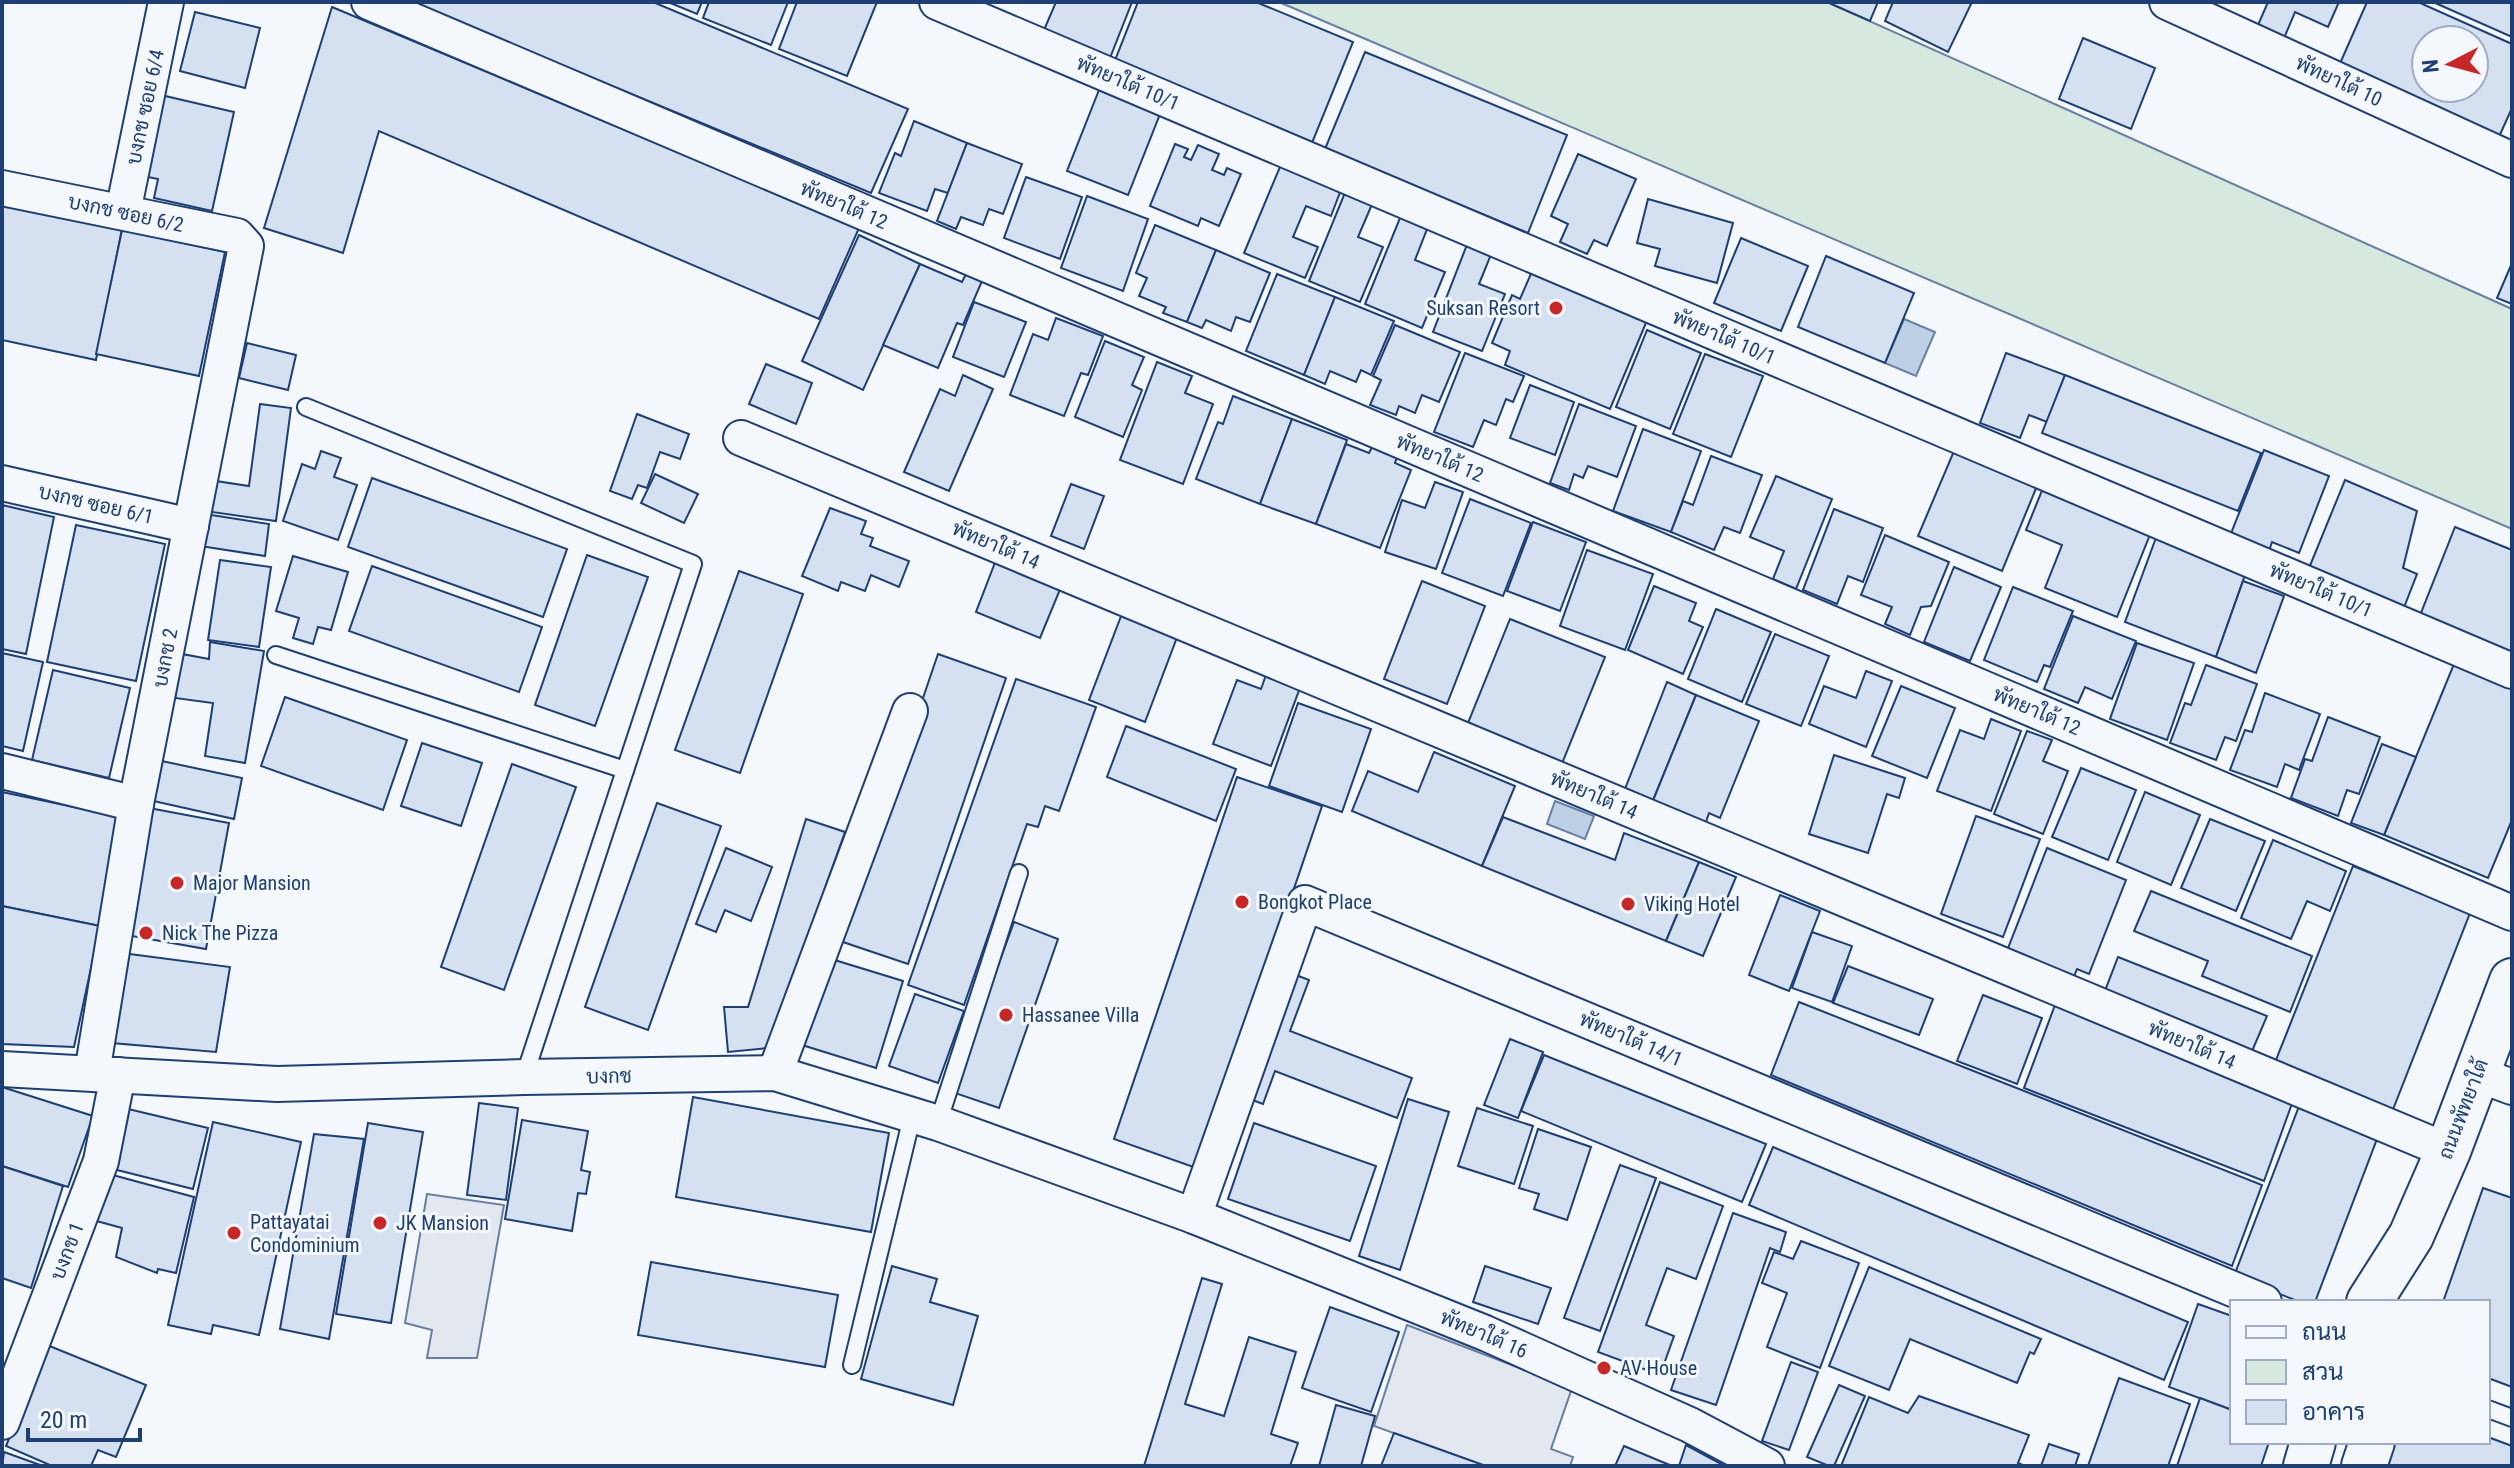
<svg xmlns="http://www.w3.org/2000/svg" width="2514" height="1468" font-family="'Roboto Condensed',Sarabun,sans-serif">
	<rect width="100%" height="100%" fill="#f4f7fb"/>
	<path fill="#d7e8df" stroke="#687fa3" stroke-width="2" d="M1279,2h548l685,307v220z"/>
	<g fill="#e3e8f0" stroke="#687fa3" stroke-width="2">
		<path d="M427,1194l77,11 -27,153h-50l5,-28 -27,-7z"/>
		<path d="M1407,1325l165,63 -21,61 22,8 -3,9h-85l-111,-40z"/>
	</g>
	<g fill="#bed0e5" stroke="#687fa3" stroke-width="2">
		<path d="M1904,319l31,13 -19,44 -31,-13z"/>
		<path d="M1555,801l39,15 -9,23 -38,-15z"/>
	</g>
	<g fill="#d5e0f0" stroke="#1d3f73" stroke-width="2" fill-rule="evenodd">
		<path d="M409,2h244l255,107 -37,84z"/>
		<path d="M668,2h34l-5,12z"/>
		<path d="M709,2h79l-17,43 -68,-27z"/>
		<path d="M797,2h80l-30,74 -68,-27z"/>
		<path d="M1056,2h76l-22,56 -66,-28z"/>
		<path d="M1138,2h118l97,40 -41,101 -198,-80z"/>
		<path d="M1827,2h51l-8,19z"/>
		<path d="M1893,2h79l-24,50 -63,-31z"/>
		<path d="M2268,2h71l-11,25 -33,-15 -13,31 -27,-11z"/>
		<path d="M2367,2h51l94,42v64l-14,31 -160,-71zM2426,40h48v48h-48z"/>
		<path d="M2433,2h79v35z"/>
		<path d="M332,7l527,221 -40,91 -440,-188 -36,122 -79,-25z"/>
		<path d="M195,12l65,16 -15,60 -65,-17z"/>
		<path d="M2083,38l72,30 -24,61 -72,-30z"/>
		<path d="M1365,52l202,83 -39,98 -203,-84z"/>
		<path d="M1099,90l61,24 -32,81 -61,-24z"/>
		<path d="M161,95l73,17 -22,99 -58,-13 4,-19 -15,-3z"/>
		<path d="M914,121l53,22 -19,50 -13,-4 -8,22 -48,-18 16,-40 6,3z"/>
		<path d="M967,143l55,21 -19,50 -14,-5 -6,16 -22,-8 -5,12 -19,-8z"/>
		<path d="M1175,144l13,5 -4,8 7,3 7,-15 21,9 -7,16 12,5 3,-7 14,6 -22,52 -18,-8 -3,8 -48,-20z"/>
		<path d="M1578,154l58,25 -29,67 -13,-6 -7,14 -27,-12 8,-18 -17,-8z"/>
		<path d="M1282,162l60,25 -11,29 -25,-10 -13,31 25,10 -13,31 -61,-25z"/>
		<path d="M1026,177l56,20 -22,62 -56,-21z"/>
		<path d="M1346,190l27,12 -15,35 25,10 -23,55 -51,-21z"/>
		<path d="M1087,196l61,23 -25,72 -62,-23z"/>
		<path d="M2,199l121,25 -27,136 -94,-20z"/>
		<path d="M1648,199l85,24 -16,60 -62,-17 5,-17 -23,-6z"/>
		<path d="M1402,213l27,11 -14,36 30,12 -23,56 -57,-24z"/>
		<path d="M1155,225l61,25 -29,72 -24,-9 3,-6 -27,-11 8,-18 -11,-5z"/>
		<path d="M122,230l103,22 -26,124 -103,-22z"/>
		<path d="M859,235l61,29 -57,126 -61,-29z"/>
		<path d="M1741,238l67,28 -27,65 -67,-28z"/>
		<path d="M1468,242l24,10 -13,32 26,10 -23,57 -49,-19z"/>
		<path d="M1216,250l54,23 -20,49 -14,-5 -5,14 -25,-11 -4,8 -15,-6z"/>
		<path d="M1826,256l88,37 -29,70 -87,-36z"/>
		<path d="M2512,263v41l-15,-6z"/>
		<path d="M920,264l42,18 4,-8 16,7 -19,44 -6,-2 -19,45 -55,-23z"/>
		<path d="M1533,269l115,49 -38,91 -105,-44 5,-14 -18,-8 20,-48 8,4z"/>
		<path d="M1277,274l58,23 -31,78 -58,-24z"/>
		<path d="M1335,297l59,24 -23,54 -10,-5 -5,12 -26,-11 -5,13 -21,-9z"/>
		<path d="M974,302l52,20 -22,55 -51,-20z"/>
		<path d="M1056,318l47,18 -15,39 -7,-2 -17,43 -54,-21 23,-61 15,6z"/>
		<path d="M1395,325l65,27 -21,50 -17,-7 -7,18 -16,-7 -3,9 -26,-10 11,-25 -8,-4z"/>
		<path d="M1647,330l54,23 -31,76 -54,-22z"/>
		<path d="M1105,341l39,16 -12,28 10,5 -19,47 -48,-20z"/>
		<path d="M247,343l49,12 -8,35 -49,-12z"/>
		<path d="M1465,353l59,23 -11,26 -7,-3 -10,26 -12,-5 -11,27 -39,-15z"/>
		<path d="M2006,353l59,22 -18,47 -18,-7 -9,23 -40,-15z"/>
		<path d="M1705,354l58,22 -32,81 -58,-23z"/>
		<path d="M1157,362l35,14 -7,17 28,11 -30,80 -63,-24z"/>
		<path d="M766,364l46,19 -16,41 -47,-20z"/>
		<path d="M963,375l30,14 -44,102 -45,-19 36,-83 15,7z"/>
		<path d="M2065,375l196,78 -23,58 -196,-78z"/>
		<path d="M1530,385l44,17 -19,53 -45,-17z"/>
		<path d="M1233,396l59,23 -32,85 -64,-25 22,-57 5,2z"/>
		<path d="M260,404l31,4 -15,113 -71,-10 4,-31 40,6z"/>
		<path d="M1579,404l57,22 -19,51 -29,-11 -5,12 -9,-4 -5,16 -19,-7z"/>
		<path d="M637,414l52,20 -9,25 -20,-7 -13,36 -9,-3 -6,14 -22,-8z"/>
		<path d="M1292,419l55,21 -31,84 -56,-20z"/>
		<path d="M1643,429l58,22 -30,81 -58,-21z"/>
		<path d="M1346,444l23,9 3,-6 25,10 -2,6 16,7 -31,78 -64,-24z"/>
		<path d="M2264,450l65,26 -30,77 -27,-11 -3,9 -39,-15z"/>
		<path d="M321,451l20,7 -7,19 23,8 -19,55 -55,-19 19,-57 13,5z"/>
		<path d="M1954,451l83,35 -35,85 -84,-35z"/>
		<path d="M1711,456l51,19 -22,58 -16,-6 -10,23 -43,-18 12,-31 10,4z"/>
		<path d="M655,474l43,20 -14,29 -43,-20z"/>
		<path d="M1776,476l56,23 -36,90 -23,-10 11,-28 -34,-14z"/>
		<path d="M372,478l195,71 -24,68 -195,-70z"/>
		<path d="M2345,480l72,31 -14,57 14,6 -14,36 -96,-37z"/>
		<path d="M1435,482l28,10 -27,77 -51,-17 17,-52 23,8z"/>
		<path d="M1071,484l33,12 -20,53 -33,-13z"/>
		<path d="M2043,488l108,44 -34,85 -72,-29 17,-43 -36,-15z"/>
		<path d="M1470,499l61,24 -28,73 -61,-23z"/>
		<path d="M2,505l52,12 -28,137 -24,-5z"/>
		<path d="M830,508l36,13 -5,13 12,4 -3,8 39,15 -10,26 -28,-12 -6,16 -24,-9 -3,9 -36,-15z"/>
		<path d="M1834,509l49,19 -20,54 -15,-6 -11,28 -34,-14z"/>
		<path d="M205,514l64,10 -4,32 -65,-10z"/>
		<path d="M1533,522l53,20 -26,69 -53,-20z"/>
		<path d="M76,525l89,19 -29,137 -89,-19z"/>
		<path d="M2455,527l57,23v107l-93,-39z"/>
		<path d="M1885,535l64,27 -18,44 -10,1 -11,28 -25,-11 7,-17 -31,-12z"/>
		<path d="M2157,535l89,37 -30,85 -91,-35z"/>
		<path d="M1587,550l66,24 -28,76 -65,-24z"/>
		<path d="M587,555l61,22 -53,149 -60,-21z"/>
		<path d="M293,556l55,16 -17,58 -13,-3 -5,17 -20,-6 6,-20 -23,-7z"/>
		<path d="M220,560l51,7 -12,80 -51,-7z"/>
		<path d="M996,560l65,27 -21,51 -64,-26z"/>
		<path d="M372,566l170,61 -23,65 -170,-61z"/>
		<path d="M1954,567l47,20 -31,74 -46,-19z"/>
		<path d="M739,571l64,23 -63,179 -65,-23z"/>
		<path d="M1422,581l63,25 -38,98 -63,-25z"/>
		<path d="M2243,581l41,15 -28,77 -40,-16z"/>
		<path d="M1654,586l42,17 -7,18 14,6 -20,47 -55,-24z"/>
		<path d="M2013,587l60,24 -23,56 -6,-2 -7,17 -53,-22z"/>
		<path d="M1716,609l55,23 -29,70 -54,-23z"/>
		<path d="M1123,611l56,21 -34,90 -56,-22z"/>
		<path d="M2073,616l63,25 -24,58 -27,-12 -7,16 -34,-14z"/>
		<path d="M1510,619l95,38 -44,109 -95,-38z"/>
		<path d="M1775,634l54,22 -28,70 -55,-22z"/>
		<path d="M210,642l54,9 -19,112 -40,-7 8,-53 -38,-5 7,-44 27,5z"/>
		<path d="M2137,643l57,20 -27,77 -57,-21z"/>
		<path d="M2,653l41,9 -20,89 -21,-5z"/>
		<path d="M938,654l68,24 -98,286 -68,-23z"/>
		<path d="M2456,659l56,23v138l-24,58 -104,-43z"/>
		<path d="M2206,665l51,19 -21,57 -11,-4 -9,23 -46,-17 15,-40 6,2z"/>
		<path d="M53,670l77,18 -21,90 -77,-18z"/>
		<path d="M1866,671l26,10 -26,66 -57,-23 15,-38 32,12z"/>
		<path d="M1267,672l34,13 -30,81 -58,-22 24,-64 24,9z"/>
		<path d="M1016,679l80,28 -37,104 -14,-5 -7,21 -11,-3 -63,181 -56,-20z"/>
		<path d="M1667,682l29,13 -44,108 -27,-14z"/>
		<path d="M1901,686l54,22 -28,70 -55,-22z"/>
		<path d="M2265,693l55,21 -21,56 -14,-6 -8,23 -47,-17 15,-40 7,2z"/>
		<path d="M1696,695l63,26 -39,97 -11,-5 -4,12 -53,-22z"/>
		<path d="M285,697l122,43 -24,70 -122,-44z"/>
		<path d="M1298,703l73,26 -29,83 -73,-26z"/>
		<path d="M2328,717l52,20 -21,57 -12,-4 -9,26 -47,-18 14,-39 7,2z"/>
		<path d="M1991,719l30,12 -30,80 -54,-20 23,-61 24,9z"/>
		<path d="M1126,726l110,43 -20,52 -109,-44z"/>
		<path d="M2027,731l25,9 -9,21 25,10 -25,63 -49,-20z"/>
		<path d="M422,743l60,20 -21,63 -60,-20z"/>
		<path d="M2382,744l34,13 -32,78 -33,-12z"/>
		<path d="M1434,752l81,34 -33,80 -130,-55 16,-40 50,21z"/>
		<path d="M1834,755l71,23 -6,20 -12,-4 -19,59 -59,-19z"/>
		<path d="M157,760l85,18 -8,41 -85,-19z"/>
		<path d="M512,764l64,23 -72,203 -63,-23z"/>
		<path d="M2081,768l55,22 -28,70 -56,-23z"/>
		<path d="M1237,777l85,29 -123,363 -85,-30z"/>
		<path d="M2,792l120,25 -22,109 -98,-20z"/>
		<path d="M2145,792l55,23 -29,70 -54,-23z"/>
		<path d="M657,803l64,23 -73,204 -63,-23z"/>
		<path d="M149,808l80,15 -23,126 -80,-14z"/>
		<path d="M1976,816l64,23 -37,98 -62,-23z"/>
		<path d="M1503,817l112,43 9,-27 75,29 -33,79 -184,-75z"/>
		<path d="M806,819l39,13 -77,216 -40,4 -4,-45h24z"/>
		<path d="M2210,819l55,22 -29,70 -55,-23z"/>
		<path d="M2273,840l73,31 -16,40 -23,-10 -16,38 -50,-21z"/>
		<path d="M726,848l46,19 -21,54 -26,-11 -9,22 -20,-8z"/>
		<path d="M2047,848l79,32 -37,94 -12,-5 -5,13 -67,-26z"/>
		<path d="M1699,862l37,15 -33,79 -37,-15z"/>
		<path d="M2353,866l117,47 -78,199 -118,-47z"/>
		<path d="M2151,891l161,65 -22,56 -88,-36 6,-15 -74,-30z"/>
		<path d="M1780,895l40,16 -31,80 -40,-16z"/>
		<path d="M2,906l98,20 -26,121 -72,-3z"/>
		<path d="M1014,922l44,17 -59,169 -47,-16z"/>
		<path d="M1812,932l40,14 -20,56 -40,-14z"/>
		<path d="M122,953l108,14 -14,85 -104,-9z"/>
		<path d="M2118,957l149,59 -17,40 -147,-60z"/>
		<path d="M828,958l75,23 -27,87 -74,-23z"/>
		<path d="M1848,966l85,33 -14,36 -86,-32z"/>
		<path d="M1291,973l18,7 -19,51 122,47 -15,40 -122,-47 -12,33 -19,-7z"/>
		<path d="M915,994l49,17 -26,72 -49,-17z"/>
		<path d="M1983,995l59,23 -25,66 -60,-23z"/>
		<path d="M1799,1002l463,183 -30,81 -461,-191z"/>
		<path d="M2055,1005l239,93 -30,83 -240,-93z"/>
		<path d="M1510,1039l33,13 -25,66 -34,-13z"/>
		<path d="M1544,1055l222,89 -24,58 -221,-91z"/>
		<path d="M2,1087l91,29 -25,71 -66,-21z"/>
		<path d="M693,1097l196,36 -18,99 -195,-35z"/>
		<path d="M1408,1099l41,13 -49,158 -41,-14z"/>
		<path d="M2301,1101l79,30 -65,171h-15l-66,-26z"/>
		<path d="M479,1103l39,5 -12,92 -39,-5z"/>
		<path d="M124,1108l84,20 -15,61 -84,-21z"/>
		<path d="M1477,1108l56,18 -19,58 -56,-18z"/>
		<path d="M522,1120l66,11 -7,39 9,2 -4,22 -8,-1 -6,38 -67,-12z"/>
		<path d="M213,1122l88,20 -42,193 -46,-10 -2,9 -43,-9z"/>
		<path d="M368,1123l55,9 -32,191 -55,-9z"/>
		<path d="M1254,1123l122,43 -26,75 -122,-42z"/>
		<path d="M1538,1129l53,18 -24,73 -33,-11 5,-15 -20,-6z"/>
		<path d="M314,1134l50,5 -35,200 -49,-10z"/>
		<path d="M1773,1147l415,175 -24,58 -415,-175z"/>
		<path d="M1620,1165l36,13 -56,153 -36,-13z"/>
		<path d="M2,1166l61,20 -32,102 -29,-10z"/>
		<path d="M109,1174l85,23 -18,76 -18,-4 -1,4 -41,-16 6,-29 -29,-8z"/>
		<path d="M1660,1182l63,24 -27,73 -29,-11 -21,57 28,11 -14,39 -62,-23z"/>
		<path d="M2483,1188l29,10v189l-24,-9v-76h-45z"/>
		<path d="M1733,1213l53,19 -6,20 -10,-4 -54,157 -45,-15z"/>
		<path d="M1801,1241l58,22 -39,105 -53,-21 20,-54 -25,-10 12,-31 19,7z"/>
		<path d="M651,1262l187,33 -13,72 -187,-32z"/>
		<path d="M892,1266l45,13 -7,23 48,14 -25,89 -92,-26z"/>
		<path d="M1485,1266l66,22 -13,36 -65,-22z"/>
		<path d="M1869,1267l172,72 -7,15 -4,-2 -13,31 -107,-44 -21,51 -60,-24z"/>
		<path d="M1202,1278l20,6 -37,120 39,12 25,-79 47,15 -25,82 27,9 -8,23h-146z"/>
		<path d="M2198,1304l34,12v94l-63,-23z"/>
		<path d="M1330,1307l69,25 -28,80 -69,-24z"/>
		<path d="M47,1345l99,40 -30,72 -18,-7 -7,16h-39l-46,-20z"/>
		<path d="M1791,1362l27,10 -29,78 -27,-9z"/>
		<path d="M2119,1378l71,26 -22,62h-80z"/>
		<path d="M1839,1385l26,11 -31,70h-5l-22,-9z"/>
		<path d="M1919,1396l110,39 -11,28 7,3h-184l28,-69 39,16z"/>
		<path d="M2200,1398l32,12v32h37l-8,24h-84z"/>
		<path d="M1336,1405l39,11 -14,50h-42z"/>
		<path d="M1394,1433l92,33h-105z"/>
		<path d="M2488,1437l24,9v20h-127l9,-24h94z"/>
		<path d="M2049,1444l30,10 -4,12h-34z"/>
		<path d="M1686,1445l39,21h-46z"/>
		<path d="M1624,1446l48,20h-57z"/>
		<path d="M4,1452l39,14h-41z"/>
	</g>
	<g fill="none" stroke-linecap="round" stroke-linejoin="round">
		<g stroke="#1d3f73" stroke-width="20">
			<g id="lane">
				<path d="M306,407l387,157 -169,513"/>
				<path d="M276,655l349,115"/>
				<path d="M938,1123l81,-250"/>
				<path d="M852,1365l60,-248"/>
				<path d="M2488,1409l24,9"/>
			</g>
		</g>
		<g stroke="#1d3f73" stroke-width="38">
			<g id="street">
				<path d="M369,2l2143,911"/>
				<path d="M937,2l1575,669"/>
				<path d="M2167,2l345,158"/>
				<path d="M2,188l235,48 9,10 -110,558 -44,269"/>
				<path d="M123,212l43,-210"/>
				<path d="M741,438l1707,713"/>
				<path d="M2,483l189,43"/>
				<path d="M2,771l134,33"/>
				<path d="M2,1069l275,15 247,-7 251,-4 163,50 256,93 291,117 205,92 77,41"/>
				<path d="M775,1073l135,-362"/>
				<path d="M2477,1074l35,13"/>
				<path d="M1194,1216l111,-313 959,399"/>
				<path d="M2,1422l99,-261 17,-86"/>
			</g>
		</g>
		<g stroke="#1d3f73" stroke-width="48">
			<g id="secondary">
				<path d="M2369,1302l42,-66 37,-85 64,-170"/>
				<path d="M2306,1466l7,-24"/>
				<path d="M2364,1466l8,-24"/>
			</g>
		</g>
		<use href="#lane" stroke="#f4f7fb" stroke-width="16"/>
		<use href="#street" stroke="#f4f7fb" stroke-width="34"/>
		<use href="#secondary" stroke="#f4f7fb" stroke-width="44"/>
	</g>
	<g fill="#c62828" stroke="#f4f7fb" stroke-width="3">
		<circle cx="1556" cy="308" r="8"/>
		<circle cx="177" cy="883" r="8"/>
		<circle cx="1242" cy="902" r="8"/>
		<circle cx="1628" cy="904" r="8"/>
		<circle cx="146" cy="933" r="8"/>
		<circle cx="1006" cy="1015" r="8"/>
		<circle cx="380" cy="1223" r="8"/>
		<circle cx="234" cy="1233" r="8"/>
		<circle cx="1604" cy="1368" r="8"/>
	</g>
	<g text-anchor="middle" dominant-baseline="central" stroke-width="6" stroke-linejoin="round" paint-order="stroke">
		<g font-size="20" fill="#1d3f73" stroke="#f4f7fb">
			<text transform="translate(2339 81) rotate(25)">พัทยาใต้ 10</text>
			<text transform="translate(1128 83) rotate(23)">พัทยาใต้ 10/1</text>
			<text transform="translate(145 107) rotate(-78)">บงกช ซอย 6/4</text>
			<text transform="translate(844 205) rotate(23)">พัทยาใต้ 12</text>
			<text transform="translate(126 213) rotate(12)">บงกช ซอย 6/2</text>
			<text transform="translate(1724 337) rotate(23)">พัทยาใต้ 10/1</text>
			<text transform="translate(1440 458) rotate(23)">พัทยาใต้ 12</text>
			<text transform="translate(96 504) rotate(13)">บงกช ซอย 6/1</text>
			<text transform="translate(996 545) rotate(23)">พัทยาใต้ 14</text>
			<text transform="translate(2321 590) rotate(23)">พัทยาใต้ 10/1</text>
			<text transform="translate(165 658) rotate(-79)">บงกช 2</text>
			<text transform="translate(2037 711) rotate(23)">พัทยาใต้ 12</text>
			<text transform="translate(1594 795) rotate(23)">พัทยาใต้ 14</text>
			<text transform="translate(1631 1039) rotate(23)">พัทยาใต้ 14/1</text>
			<text transform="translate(2192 1045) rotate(23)">พัทยาใต้ 14</text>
			<text transform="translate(609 1076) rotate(-1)">บงกช</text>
			<text transform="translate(2463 1109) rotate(-69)">ถนนพัทยาใต้</text>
			<text transform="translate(67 1251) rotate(-69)">บงกช 1</text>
			<text transform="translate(1484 1334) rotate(23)">พัทยาใต้ 16</text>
		</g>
		<g font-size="20" fill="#1d3f73" stroke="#f4f7fb" text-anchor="start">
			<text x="1540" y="308" text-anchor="end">Suksan Resort</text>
			<text x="193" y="883">Major Mansion</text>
			<text x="1258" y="902">Bongkot Place</text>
			<text x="1644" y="904">Viking Hotel</text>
			<text x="162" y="933">Nick The Pizza</text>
			<text x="1022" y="1015">Hassanee Villa</text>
			<text x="250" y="1222">Pattayatai<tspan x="250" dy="23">Condominium</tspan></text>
			<text x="396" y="1223">JK Mansion</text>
			<text x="1620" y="1368">AV House</text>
		</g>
	</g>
	<rect width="2514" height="1468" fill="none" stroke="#1d3f73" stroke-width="8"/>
	<rect x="2230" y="1300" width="260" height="144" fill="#f4f7fb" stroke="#9eadc5" stroke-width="2"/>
	<rect x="2246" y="1326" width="40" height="12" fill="#f4f7fb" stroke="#9eadc5" stroke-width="2"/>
	<text x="2302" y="1340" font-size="24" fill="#1d3f73">ถนน</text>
	<rect x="2246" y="1360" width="40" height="24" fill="#d7e8df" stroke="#9eadc5" stroke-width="2"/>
	<text x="2302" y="1380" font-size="24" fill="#1d3f73">สวน</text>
	<rect x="2246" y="1400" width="40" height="24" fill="#d5e0f0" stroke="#9eadc5" stroke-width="2"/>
	<text x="2302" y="1420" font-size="24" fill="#1d3f73">อาคาร</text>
	<g transform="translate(2450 64) rotate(264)"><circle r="38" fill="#f4f7fb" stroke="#9eadc5" stroke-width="2"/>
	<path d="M0-6L14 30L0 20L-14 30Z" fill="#c62828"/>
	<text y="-12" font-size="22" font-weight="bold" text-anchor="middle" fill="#1d3f73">N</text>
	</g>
	<path d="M28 1428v12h112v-12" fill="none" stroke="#1d3f73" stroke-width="4"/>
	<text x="40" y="1428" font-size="24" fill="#1d3f73" stroke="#f4f7fb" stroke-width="6" paint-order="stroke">20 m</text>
</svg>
